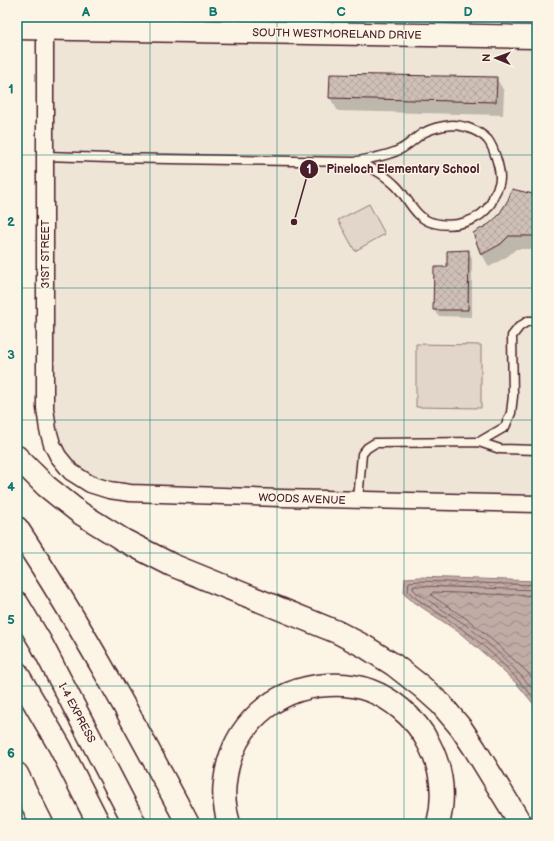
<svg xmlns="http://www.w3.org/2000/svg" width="554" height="841" font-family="'Balsamiq Sans',sans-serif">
	<defs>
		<pattern id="water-waves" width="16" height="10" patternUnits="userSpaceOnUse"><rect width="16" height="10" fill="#c0aca5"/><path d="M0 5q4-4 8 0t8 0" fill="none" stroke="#9e8b87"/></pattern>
		<pattern id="building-cross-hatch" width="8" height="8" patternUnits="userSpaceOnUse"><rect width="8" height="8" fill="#cfc0b7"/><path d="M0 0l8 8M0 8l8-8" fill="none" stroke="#b3a59e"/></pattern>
	</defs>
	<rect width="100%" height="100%" fill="#fcf5e5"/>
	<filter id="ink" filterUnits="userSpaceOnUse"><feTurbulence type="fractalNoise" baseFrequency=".025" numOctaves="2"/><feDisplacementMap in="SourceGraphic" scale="8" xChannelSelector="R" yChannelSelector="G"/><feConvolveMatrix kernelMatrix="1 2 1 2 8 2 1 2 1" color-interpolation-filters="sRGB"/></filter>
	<g filter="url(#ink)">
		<path fill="#eee5d7" d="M69,37l468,5v454l-406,-9 -30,-7 -20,-10 -14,-15 -11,-20 -4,-19v-366l5,-9z"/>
		<g fill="#e2d5ca" stroke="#967a7a">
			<path d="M369,204l16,30 -30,17 -17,-31z"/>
			<path d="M416,344l65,1v63l-65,-1z"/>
		</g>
		<path fill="url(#water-waves)" stroke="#917474" d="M419,577l118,4v127l-20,-24 -29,-27 -28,-24 -49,-33 -7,-6 1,-16z"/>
		<g fill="#0003">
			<path d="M331,75l165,3 8,13 -1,24 -165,-4 -8,-13z"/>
			<path d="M537,76v211l-6,-10 1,-28h-16l-8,7 -19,11 -7,-13 -8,-20 60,-39z"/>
			<path d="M468,251l4,7v59l-34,-1 -4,-6 14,-41z"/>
		</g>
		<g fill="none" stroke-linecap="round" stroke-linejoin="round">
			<g stroke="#79575c" stroke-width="1">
				<path d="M537,585l-118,-4 -10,1 -1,9 6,6c16,11 33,21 48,32 28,20 53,46 75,73"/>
				<path d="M537,590l-118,-4h-5l-1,3 4,4c16,11 33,21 49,32 26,20 50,44 71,69"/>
				<path d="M537,596l-104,-4 -2,2 1,2 38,25 29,25 29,27 9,11"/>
			</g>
		</g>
		<g fill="url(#building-cross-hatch)" stroke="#4a1f2b">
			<path d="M330,74l167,3 -1,25 -167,-4z"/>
			<path d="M512,189l25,6v41h-28l-8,8 -20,11 -8,-22 16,-9 9,-8 10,-16z"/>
			<path d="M469,250l-1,60h-35l1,-43h13v-16z"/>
		</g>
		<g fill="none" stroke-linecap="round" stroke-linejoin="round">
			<g stroke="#4a1f2b" stroke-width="11">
				<g id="lane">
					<path d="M235,31v-14"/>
					<path d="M45,156l64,2 245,4c17,5 27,10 40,22 14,12 20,35 40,39 20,5 46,-1 57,-20 1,-2 2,-5 3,-8 3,-5 6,-12 6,-17 0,-10 -6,-30 -12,-38 -8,-9 -24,-15 -36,-15 -10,1 -20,3 -29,8 -8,5 -14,12 -22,16 -14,8 -32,9 -47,13"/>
					<path d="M479,442l26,-15 6,-14 2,-17 -1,-60 7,-9 9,-6h9"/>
					<path d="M358,500l4,-46 5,-6 8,-5 104,-1 21,7 37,1"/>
				</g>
			</g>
			<g stroke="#4a1f2b" stroke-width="19">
				<path id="street" d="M45,28v380l3,22 4,14 6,12 13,16 19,12 19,6 21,3 151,5 256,6"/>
			</g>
			<g stroke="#4a1f2b" stroke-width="25">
				<path id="secondary" d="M17,28l520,9"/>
			</g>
			<g stroke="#4a1f2b" stroke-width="25">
				<g id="highway">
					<path d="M17,457l29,29 34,27 45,28 47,24 165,67 27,14 30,19 28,22 19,17 20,24 14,21 46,75"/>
					<path d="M17,528c63,95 118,196 171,296"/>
					<path d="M17,603l24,40 94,181"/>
					<path d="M17,673l43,74 39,77"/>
					<path d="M17,774l25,50"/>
					<path d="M229,824c-4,-14 -6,-28 -4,-42 6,-55 48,-94 103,-97 27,-2 52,6 73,24 12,10 21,21 28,35 13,25 16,53 9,80"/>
				</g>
			</g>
			<use href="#lane" stroke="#fcf5e5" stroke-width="8"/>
			<use href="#street" stroke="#fcf5e5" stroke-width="16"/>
			<use href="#secondary" stroke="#fcf5e5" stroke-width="22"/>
			<use href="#highway" stroke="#fcf5e5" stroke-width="22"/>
		</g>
	</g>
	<path fill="none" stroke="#0f766e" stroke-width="1" stroke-opacity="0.55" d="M150,17v807M277,17v807M404,17v807M17,155h520M17,288h520M17,420h520M17,553h520M17,686h520"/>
	<g text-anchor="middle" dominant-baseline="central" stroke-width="3" stroke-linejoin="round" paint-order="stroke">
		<g font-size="11" fill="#4a1f2b" stroke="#fcf5e5">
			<text transform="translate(337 34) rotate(1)">SOUTH WESTMORELAND DRIVE</text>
			<text transform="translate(45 254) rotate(-90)">31ST STREET</text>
			<text transform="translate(302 499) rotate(2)">WOODS AVENUE</text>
			<text transform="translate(77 713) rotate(62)">I-4 EXPRESS</text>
		</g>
	</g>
	<path fill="none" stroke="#4a1f2b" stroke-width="1.5" d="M294 222L309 169"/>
	<g fill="#4a1f2b" stroke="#fcf5e5" stroke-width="1.5">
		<circle cx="294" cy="222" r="4"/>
		<circle cx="309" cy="169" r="10"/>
	</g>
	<g font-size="12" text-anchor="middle" font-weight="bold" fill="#fff">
		<text x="309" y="173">1</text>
	</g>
	<g font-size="12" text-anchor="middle" font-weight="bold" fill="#4a1f2b" stroke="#fcf5e5" stroke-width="3" stroke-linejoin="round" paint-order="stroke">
		<text x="403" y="173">Pineloch Elementary School</text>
	</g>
	<rect width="554" height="841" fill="none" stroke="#fcf5e5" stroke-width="44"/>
	<g transform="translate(496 58) rotate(271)" stroke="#fcf5e5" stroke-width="3" paint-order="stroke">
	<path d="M0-3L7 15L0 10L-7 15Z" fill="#4a1f2b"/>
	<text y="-6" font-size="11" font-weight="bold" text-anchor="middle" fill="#4a1f2b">N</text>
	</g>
	<rect x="22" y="22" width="510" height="797" fill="none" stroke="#0f766e" stroke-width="1.5"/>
	<g font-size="13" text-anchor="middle" font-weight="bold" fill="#0f766e">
		<text x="86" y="16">A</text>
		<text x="213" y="16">B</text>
		<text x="341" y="16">C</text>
		<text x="468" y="16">D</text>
		<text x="11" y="93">1</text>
		<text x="11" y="226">2</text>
		<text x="11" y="359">3</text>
		<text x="11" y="491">4</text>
		<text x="11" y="624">5</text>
		<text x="11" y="757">6</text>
	</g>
</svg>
